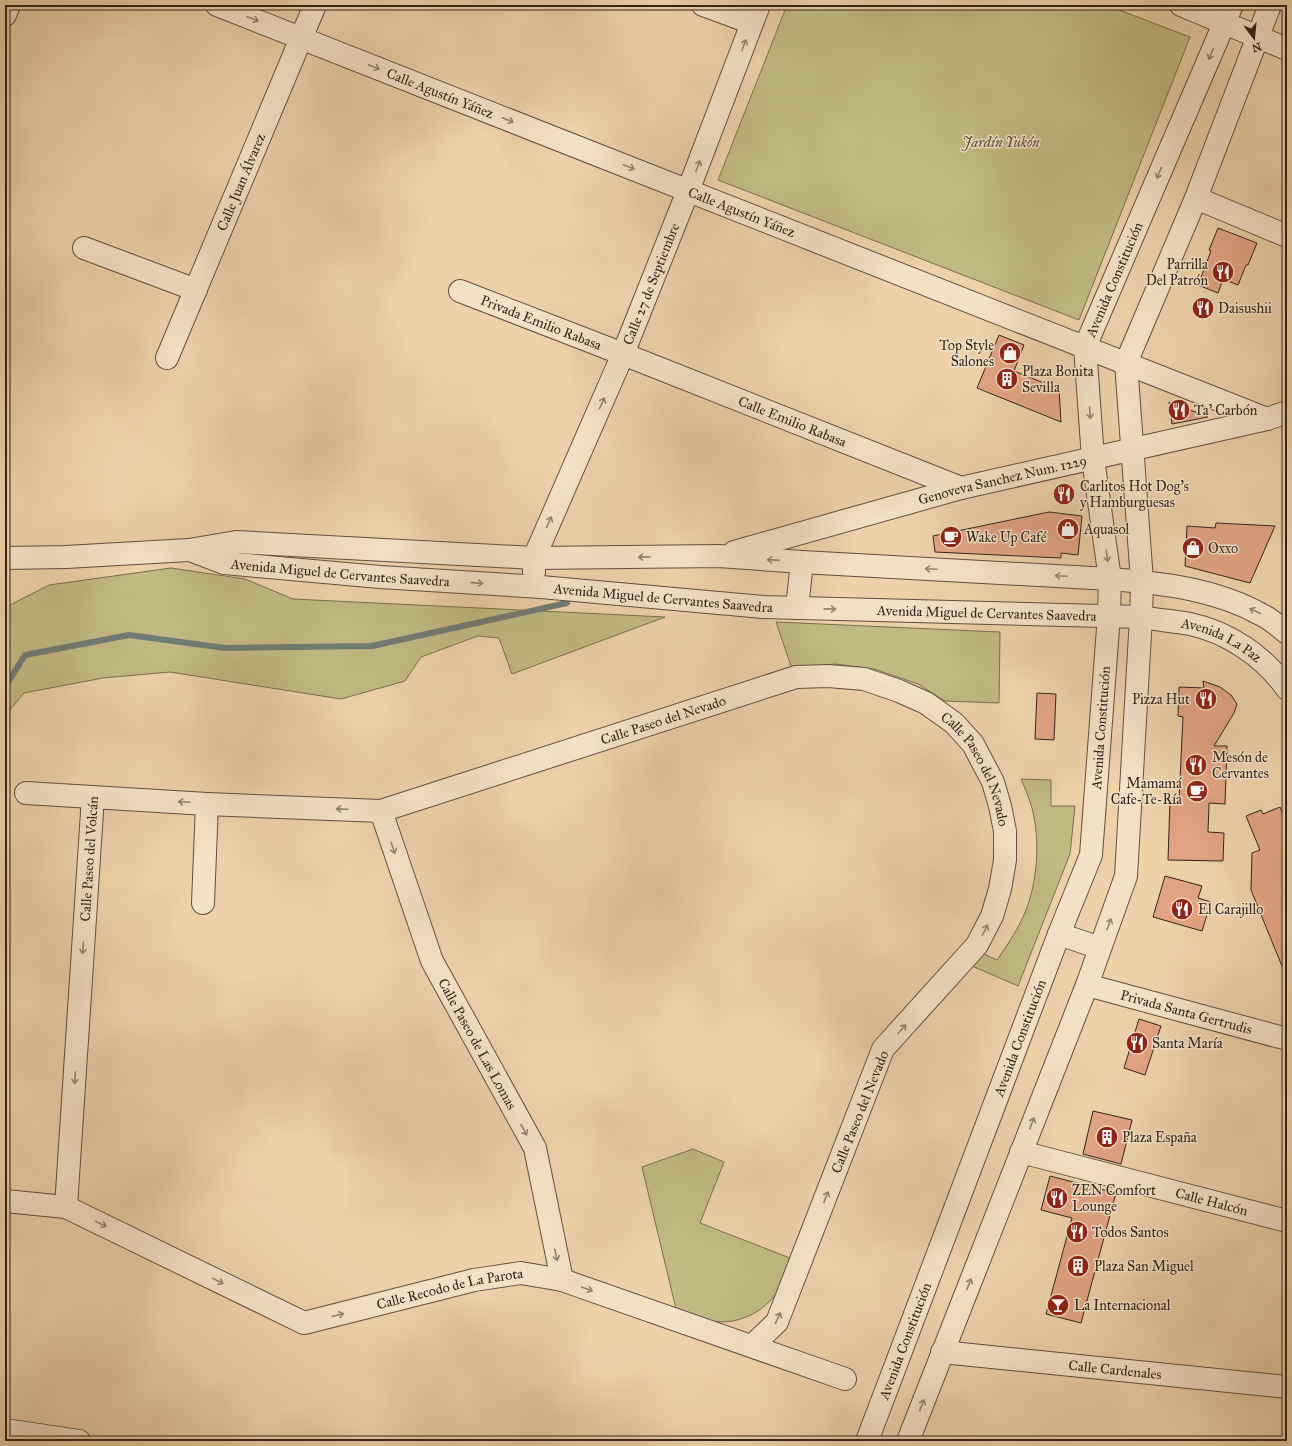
<svg xmlns="http://www.w3.org/2000/svg" width="1292" height="1446" font-family="'IM FELL Great Primer',serif">
	<rect width="100%" height="100%" fill="#ecd1a9"/>
	<filter id="stains"><feTurbulence type="fractalNoise" baseFrequency=".005" numOctaves="4"/><feColorMatrix values="0 0 0 0 .2 0 0 0 0 .09 0 0 0 0 .02 0 0 0 .5 -.17"/></filter>
	<radialGradient id="worn" r=".72"><stop offset=".6" stop-color="#630" stop-opacity="0"/><stop offset="1" stop-color="#630" stop-opacity=".3"/></radialGradient>
	<g fill="#c0b982" stroke="#786e4f">
		<path d="M787,5h319l84,32 -111,283 -361,-140z"/>
		<path d="M171,568l74,11 48,20 372,18 -153,57 -13,-36 -21,-2 -57,21 -16,24 -64,18 -171,-27 -67,6 -79,15 -15,18 -4,49v-147l5,-8 39,-20z"/>
		<path d="M776,622l224,10 -1,71 -54,-2 -27,-17 -44,-15 -39,-5 -43,5z"/>
		<path d="M1021,779l30,1v26h24l-5,48 -52,132 -46,-20 10,-13 15,7c11,-16 22,-32 29,-50 12,-31 14,-71 6,-102 -3,-10 -7,-20 -11,-29z"/>
		<path d="M693,1149l31,13 -24,61 90,35c-2,8 -4,18 -8,26 -13,26 -42,42 -71,37 -11,-1 -24,-8 -35,-12l-34,-142z"/>
	</g>
	<g fill="none" stroke-linecap="round" stroke-linejoin="round">
		<path stroke="#717b75" stroke-width="6" d="M5,687l20,-32 104,-20 96,13 147,-2 195,-43"/>
	</g>
	<g fill="#e1a383" stroke="#31241c">
		<path d="M1218,228l39,15 -9,22h-2l-8,20 -15,-6 -5,14 -20,-8 13,-34 -2,-1z"/>
		<path d="M999,335l25,10 -10,26 45,18 2,33 -84,-34z"/>
		<path d="M1169,402l39,15 -36,7z"/>
		<path d="M1049,512l33,4 -4,39 -17,-2v5l-126,-6 -2,-16z"/>
		<path d="M1216,523l59,3 -25,57 -65,-17 2,-40 28,2z"/>
		<path d="M1203,681l17,6 11,8 6,9 -3,9 -20,33h13l-2,58 -16,-1 -1,29 16,1 -1,28 -55,-1 2,-59h9l4,-84 -5,-1 1,-29 25,1z"/>
		<path d="M1037,693l19,1 -2,46 -19,-1z"/>
		<path d="M1280,807l7,17 -1,152 -35,-86 1,-37 8,-3 -14,-34 15,-6 2,4z"/>
		<path d="M1165,876l37,10 -4,12 13,4 -9,29 -49,-14z"/>
		<path d="M1139,1019l22,7 -16,49 -21,-7z"/>
		<path d="M1093,1111l39,9 -11,44 -38,-10z"/>
		<path d="M1050,1176l66,17 -35,130 -35,-9 26,-96 -31,-8z"/>
	</g>
	<g fill="none" stroke-linecap="round" stroke-linejoin="round">
		<g stroke="#604f3f" stroke-width="24">
			<g id="minor">
				<path id="s1" d="M217,5l1050,414"/>
				<path d="M703,5l49,18"/>
				<path d="M1181,5l106,44"/>
				<path d="M5,15l4,-10"/>
				<path d="M1196,198l91,38"/>
				<path d="M84,248l112,42"/>
				<path id="s2" d="M460,291l163,63 338,134"/>
				<path id="s3" d="M167,358l148,-353"/>
				<path id="s4" d="M190,550l34,13 156,14 161,10 222,20 378,10c16,3 33,4 49,7 38,8 75,33 97,65"/>
				<path id="s5" d="M734,552l227,-64 306,-69 20,-7"/>
				<path d="M5,558l61,-1 123,-7 47,-8 298,16 185,-2 83,6 308,17c52,4 106,10 152,36 9,4 17,12 25,18"/>
				<path id="s6" d="M534,572v-14l89,-204 65,-163 71,-186"/>
				<path d="M797,608l5,-46"/>
				<path id="s7" d="M26,793l181,11 174,7 415,-134 32,-1 36,3 35,12 27,12 28,20 19,21 20,38 7,24 5,25v29l-5,29 -8,27 -15,29 -94,104 -106,273 -25,24"/>
				<path id="s8" d="M381,811l51,150 103,187 27,132"/>
				<path d="M203,903l4,-99"/>
				<path d="M1059,934l41,14"/>
				<path id="s9" d="M1087,985l200,54"/>
				<path id="s10" d="M1021,1152l266,69"/>
				<path id="s11" d="M5,1201l61,6 238,116 170,-43 47,-7 41,7 283,99"/>
				<path id="s12" d="M66,1207l27,-410"/>
				<path id="s13" d="M942,1352l345,35"/>
				<path d="M5,1430l74,11"/>
				<path id="s14" d="M867,1441l192,-507 32,-79 18,-240 1,-36 -17,-120 -8,-112 147,-342"/>
				<path d="M908,1441l179,-456 39,-109 15,-259 1,-36 -16,-218 70,-165 74,-193"/>
			</g>
		</g>
		<use href="#minor" stroke="#f3e1c7" stroke-width="22"/>
	</g>
	<defs><path id="oneway-shaft" d="M-6 0H5M1.5-3L5.5 0L1.5 3" fill="none" stroke-width="1.6" stroke-linecap="round" stroke-linejoin="round"/></defs>
	<g stroke="#928272">
		<use href="#oneway-shaft" transform="translate(253 19) rotate(22)"/>
		<use href="#oneway-shaft" transform="translate(744 45) rotate(-69)"/>
		<use href="#oneway-shaft" transform="translate(1211 54) rotate(113)"/>
		<use href="#oneway-shaft" transform="translate(374 67) rotate(22)"/>
		<use href="#oneway-shaft" transform="translate(508 120) rotate(22)"/>
		<use href="#oneway-shaft" transform="translate(698 166) rotate(-69)"/>
		<use href="#oneway-shaft" transform="translate(629 167) rotate(22)"/>
		<use href="#oneway-shaft" transform="translate(1159 173) rotate(113)"/>
		<use href="#oneway-shaft" transform="translate(602 403) rotate(-66)"/>
		<use href="#oneway-shaft" transform="translate(1090 413) rotate(86)"/>
		<use href="#oneway-shaft" transform="translate(549 522) rotate(-66)"/>
		<use href="#oneway-shaft" transform="translate(1107 556) rotate(82)"/>
		<use href="#oneway-shaft" transform="translate(644 557) rotate(179)"/>
		<use href="#oneway-shaft" transform="translate(773 560) rotate(-176)"/>
		<use href="#oneway-shaft" transform="translate(931 569) rotate(-177)"/>
		<use href="#oneway-shaft" transform="translate(1061 576) rotate(-177)"/>
		<use href="#oneway-shaft" transform="translate(477 583) rotate(4)"/>
		<use href="#oneway-shaft" transform="translate(830 609) rotate(1)"/>
		<use href="#oneway-shaft" transform="translate(1255 611) rotate(-155)"/>
		<use href="#oneway-shaft" transform="translate(184 802) rotate(-177)"/>
		<use href="#oneway-shaft" transform="translate(342 809) rotate(-178)"/>
		<use href="#oneway-shaft" transform="translate(393 848) rotate(71)"/>
		<use href="#oneway-shaft" transform="translate(1109 924) rotate(-70)"/>
		<use href="#oneway-shaft" transform="translate(985 930) rotate(-63)"/>
		<use href="#oneway-shaft" transform="translate(83 948) rotate(94)"/>
		<use href="#oneway-shaft" transform="translate(902 1029) rotate(-48)"/>
		<use href="#oneway-shaft" transform="translate(75 1078) rotate(94)"/>
		<use href="#oneway-shaft" transform="translate(1032 1123) rotate(-69)"/>
		<use href="#oneway-shaft" transform="translate(524 1130) rotate(61)"/>
		<use href="#oneway-shaft" transform="translate(826 1197) rotate(-69)"/>
		<use href="#oneway-shaft" transform="translate(101 1224) rotate(26)"/>
		<use href="#oneway-shaft" transform="translate(556 1255) rotate(78)"/>
		<use href="#oneway-shaft" transform="translate(218 1281) rotate(26)"/>
		<use href="#oneway-shaft" transform="translate(969 1284) rotate(-69)"/>
		<use href="#oneway-shaft" transform="translate(587 1289) rotate(19)"/>
		<use href="#oneway-shaft" transform="translate(338 1315) rotate(-14)"/>
		<use href="#oneway-shaft" transform="translate(778 1318) rotate(-64)"/>
		<use href="#oneway-shaft" transform="translate(922 1405) rotate(-69)"/>
	</g>
	<defs>
		<g id="restaurant-disc" transform="scale(1.15)"><circle r="9.5" fill="#8f2418" stroke="#f3e1c7"/><path d="M-5-6h1v4h1v-4h1v4h1v-4h1v5L-1.5 .5V6h-2V.5L-5-1ZM5-6V6H3V1.5H1.5Q1.5-4 5-6Z" fill="#fff"/></g>
		<g id="shop-disc" transform="scale(1.15)"><circle r="9.5" fill="#8f2418" stroke="#f3e1c7"/><path d="M-5-2.5h2.3a2.7 3.5 0 0 1 5.4 0H5L5.5 6h-11ZM-1.5-2.5h3a1.5 2.3 0 0 0-3 0Z" fill="#fff"/></g>
		<g id="building-disc" transform="scale(1.15)"><circle r="9.5" fill="#8f2418" stroke="#f3e1c7"/><path d="M-4-6H4V6H1V3H-1V6H-4ZM-2.5-4.3h1.7v1.8h-1.7ZM.8-4.3h1.7v1.8H.8ZM-2.5-1h1.7V.8h-1.7ZM.8-1h1.7V.8H.8Z" fill="#fff"/></g>
		<g id="cafe-disc" transform="scale(1.15)"><circle r="9.5" fill="#8f2418" stroke="#f3e1c7"/><path d="M-5.5-4.5H6V0H3Q3 3.5 0 3.5H-2.5Q-5.5 3.5-5.5 0ZM3-3.2v2h1.7v-2ZM-6 4.5H4V6H-6Z" fill="#fff"/></g>
		<g id="bar-disc" transform="scale(1.15)"><circle r="9.5" fill="#8f2418" stroke="#f3e1c7"/><path d="M-6-5H6L.8 .8V4.5H3.5V6h-7V4.5H-.8V.8Z" fill="#fff"/></g>
	</defs>
	<g fill-rule="evenodd">
		<use href="#restaurant-disc" x="1223" y="272"/>
		<use href="#restaurant-disc" x="1203" y="308"/>
		<use href="#shop-disc" x="1010" y="353"/>
		<use href="#building-disc" x="1007" y="379"/>
		<use href="#restaurant-disc" x="1179" y="410"/>
		<use href="#restaurant-disc" x="1064" y="494"/>
		<use href="#shop-disc" x="1068" y="529"/>
		<use href="#cafe-disc" x="951" y="537"/>
		<use href="#shop-disc" x="1193" y="548"/>
		<use href="#restaurant-disc" x="1206" y="699"/>
		<use href="#restaurant-disc" x="1196" y="765"/>
		<use href="#cafe-disc" x="1197" y="791"/>
		<use href="#restaurant-disc" x="1182" y="909"/>
		<use href="#restaurant-disc" x="1137" y="1043"/>
		<use href="#building-disc" x="1107" y="1137"/>
		<use href="#restaurant-disc" x="1057" y="1198"/>
		<use href="#restaurant-disc" x="1077" y="1232"/>
		<use href="#building-disc" x="1078" y="1266"/>
		<use href="#bar-disc" x="1058" y="1305"/>
	</g>
	<g text-anchor="middle" dominant-baseline="central" stroke-width="3" stroke-linejoin="round" paint-order="stroke">
		<g font-size="14" fill="#31241c" stroke="#f3e1c7">
			<text stroke="none"><textPath href="#s1" startOffset="240">Calle Agustín Yáñez</textPath></text>
			<text stroke="none"><textPath href="#s3" startOffset="191">Calle Juan Álvarez</textPath></text>
			<text stroke="none"><textPath href="#s1" startOffset="564">Calle Agustín Yáñez</textPath></text>
			<text stroke="none"><textPath href="#s14" startOffset="1211">Avenida Constitución</textPath></text>
			<text stroke="none"><textPath href="#s6" startOffset="312">Calle 27 de Septiembre</textPath></text>
			<text stroke="none"><textPath href="#s2" startOffset="87">Privada Emilio Rabasa</textPath></text>
			<text stroke="none"><textPath href="#s2" startOffset="357">Calle Emilio Rabasa</textPath></text>
			<text stroke="none"><textPath href="#s5" startOffset="278">Genoveva Sanchez Num. 1229</textPath></text>
			<text stroke="none"><textPath href="#s4" startOffset="153">Avenida Miguel de Cervantes Saavedra</textPath></text>
			<text stroke="none"><textPath href="#s4" startOffset="477">Avenida Miguel de Cervantes Saavedra</textPath></text>
			<text stroke="none"><textPath href="#s4" startOffset="801">Avenida Miguel de Cervantes Saavedra</textPath></text>
			<text stroke="none"><textPath href="#s4" startOffset="1040">Avenida La Paz</textPath></text>
			<text stroke="none"><textPath href="#s7" startOffset="652">Calle Paseo del Nevado</textPath></text>
			<text stroke="none"><textPath href="#s14" startOffset="755">Avenida Constitución</textPath></text>
			<text stroke="none"><textPath href="#s7" startOffset="1012">Calle Paseo del Nevado</textPath></text>
			<text stroke="none"><textPath href="#s12" startOffset="349">Calle Paseo del Volcán</textPath></text>
			<text stroke="none"><textPath href="#s9" startOffset="103">Privada Santa Gertrudis</textPath></text>
			<text stroke="none"><textPath href="#s14" startOffset="431">Avenida Constitución</textPath></text>
			<text stroke="none"><textPath href="#s8" startOffset="253">Calle Paseo de Las Lomas</textPath></text>
			<text transform="translate(860 1112) rotate(-68)">Calle Paseo del Nevado</text>
			<text stroke="none"><textPath href="#s10" startOffset="197">Calle Halcón</textPath></text>
			<text stroke="none"><textPath href="#s11" startOffset="476">Calle Recodo de La Parota</textPath></text>
			<text stroke="none"><textPath href="#s14" startOffset="107">Avenida Constitución</textPath></text>
			<text stroke="none"><textPath href="#s13" startOffset="174">Calle Cardenales</textPath></text>
		</g>
		<g font-size="14" font-style="italic" fill="#554936" stroke="#f3e1c7">
			<text x="1001" y="142">Jardín Yukón</text>
		</g>
		<g font-size="14" fill="#31241c" stroke="#f3e1c7" text-anchor="start">
			<text x="1208" y="264" text-anchor="end">Parrilla<tspan x="1208" dy="16">Del Patrón</tspan></text>
			<text x="1218" y="308">Daisushii</text>
			<text x="994" y="345" text-anchor="end">Top Style<tspan x="994" dy="16">Salones</tspan></text>
			<text x="1022" y="371">Plaza Bonita<tspan x="1022" dy="16">Sevilla</tspan></text>
			<text x="1194" y="410">Ta' Carbón</text>
			<text x="1080" y="486">Carlitos Hot Dog's<tspan x="1080" dy="16">y Hamburguesas</tspan></text>
			<text x="1084" y="529">Aquasol</text>
			<text x="966" y="537">Wake Up Café</text>
			<text x="1208" y="548">Oxxo</text>
			<text x="1190" y="699" text-anchor="end">Pizza Hut</text>
			<text x="1212" y="757">Mesón de<tspan x="1212" dy="16">Cervantes</tspan></text>
			<text x="1182" y="783" text-anchor="end">Mamamá<tspan x="1182" dy="16">Cafe-Te-Ría</tspan></text>
			<text x="1198" y="909">El Carajillo</text>
			<text x="1152" y="1043">Santa María</text>
			<text x="1122" y="1137">Plaza España</text>
			<text x="1072" y="1190">ZEN Comfort<tspan x="1072" dy="16">Lounge</tspan></text>
			<text x="1092" y="1232">Todos Santos</text>
			<text x="1094" y="1266">Plaza San Miguel</text>
			<text x="1074" y="1305">La Internacional</text>
		</g>
	</g>
	<rect width="1292" height="1446" fill="none" stroke="#ecd1a9" stroke-width="20"/>
	<rect x="6" y="6" width="1280" height="1434" fill="none" stroke="#31241c" stroke-width="2"/>
	<rect x="10" y="10" width="1272" height="1426" fill="none" stroke="#31241c"/>
	<g transform="translate(1254 38) rotate(164)" stroke="#f3e1c7" stroke-width="3" paint-order="stroke">
	<path d="M0-3L7 15L0 10L-7 15Z" fill="#31241c"/>
	<text y="-6" font-size="11" font-weight="bold" text-anchor="middle" fill="#31241c">N</text>
	</g>
	<rect width="100%" height="100%" filter="url(#stains)"/>
	<rect width="100%" height="100%" fill="url(#worn)"/>
</svg>
